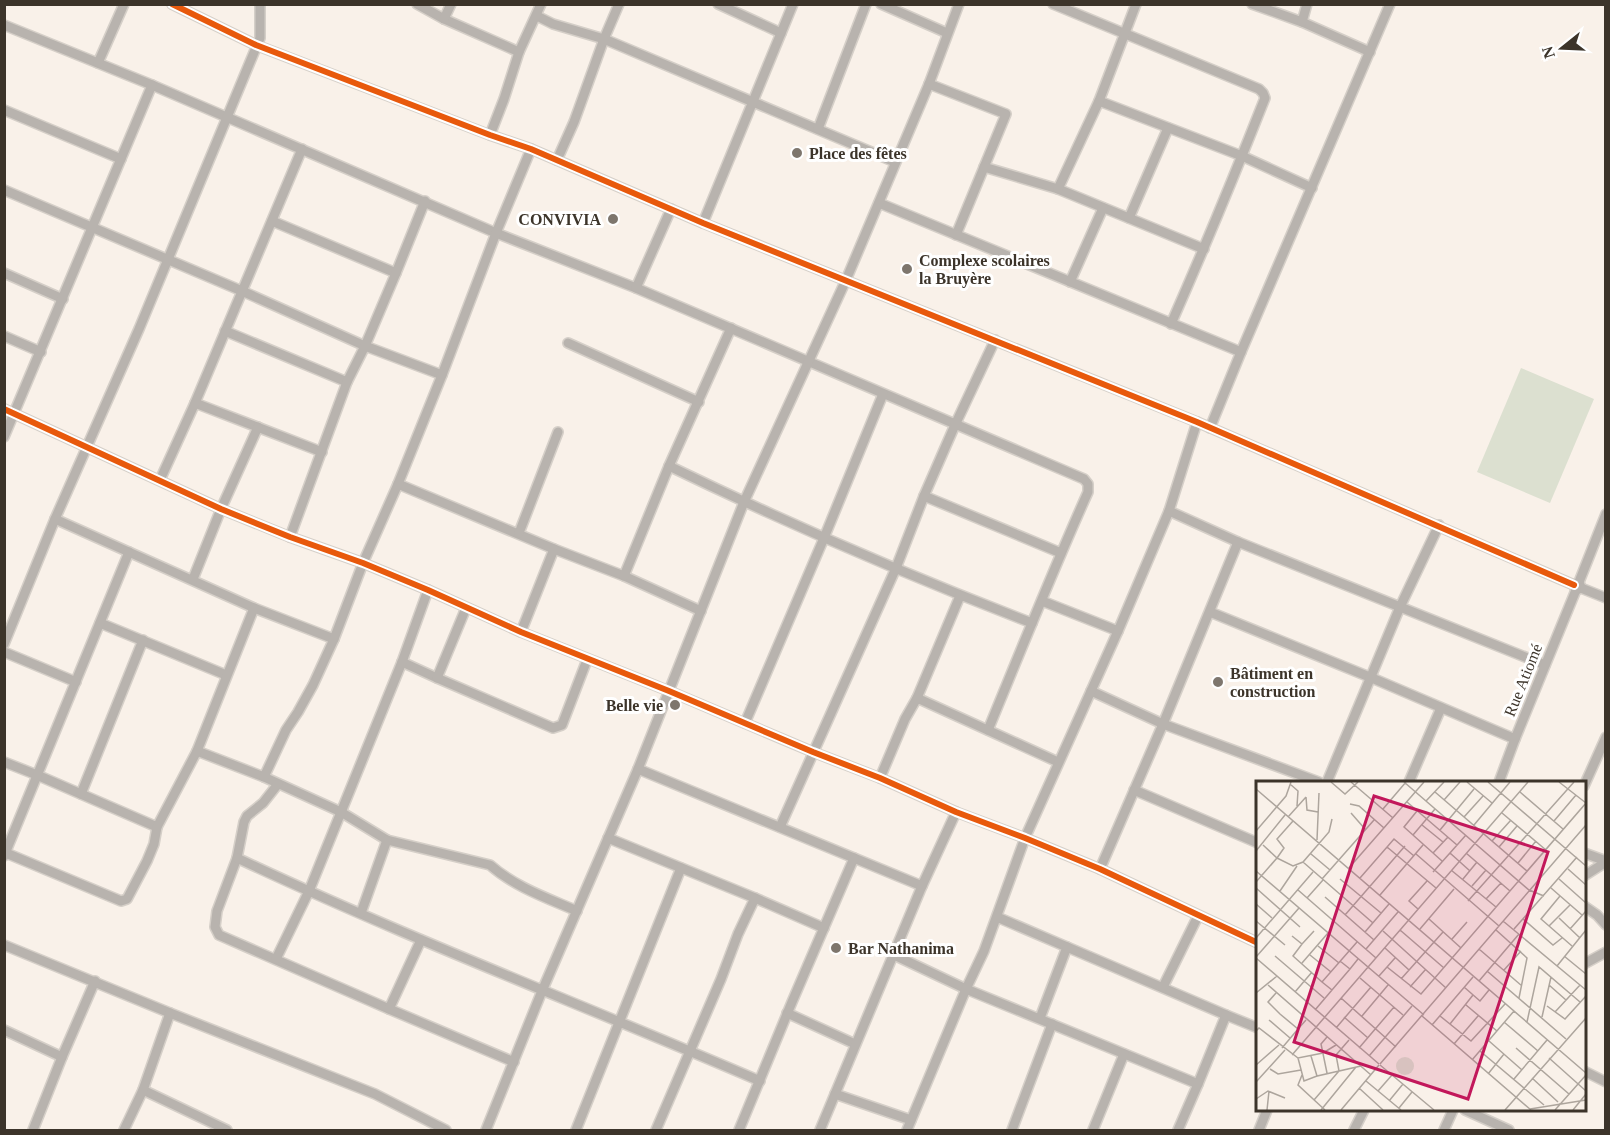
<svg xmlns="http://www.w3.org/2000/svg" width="1610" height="1135" font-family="'Times New Roman',serif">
	<rect width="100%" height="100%" fill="#f9f1e9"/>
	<path fill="#dce0d0" d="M1521,368l73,31 -44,104 -73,-31z"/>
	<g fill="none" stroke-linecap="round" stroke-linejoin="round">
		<g stroke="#d5cfc8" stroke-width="12">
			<g id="minor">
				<path d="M172,4l84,41 234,90 41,14 172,74 494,199 377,163"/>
				<path d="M417,4l27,15 75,33"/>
				<path d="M718,4l63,29"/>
				<path d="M881,4l66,29"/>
				<path d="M1053,4l206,85 4,4 2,5c-30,76 -61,151 -94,226"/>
				<path d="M1252,4l50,18 68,30"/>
				<path d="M537,16l16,8 51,15 291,123"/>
				<path d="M444,19l7,-15"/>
				<path d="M1302,22l5,-18"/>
				<path d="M4,25l148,60 344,148 140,55 448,191 4,5v8c-35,78 -67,158 -100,238"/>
				<path d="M98,63l26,-59"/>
				<path d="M929,84l77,30 -50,121"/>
				<path d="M1099,101l143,55 70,32"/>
				<path d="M4,110l117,49"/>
				<path d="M818,129l48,-125"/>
				<path d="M490,135l14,-36 15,-47 22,-48"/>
				<path d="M557,160l17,-38 30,-83 15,-35"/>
				<path d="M984,167l74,22 146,60"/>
				<path d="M1058,189l41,-88 37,-97"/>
				<path d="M4,190l238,101 123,55 77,29"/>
				<path d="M879,203l362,149"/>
				<path d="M1129,218l39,-90"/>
				<path d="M272,221l124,52"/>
				<path d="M703,223l90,-219"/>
				<path d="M4,273l59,26"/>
				<path d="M1070,282l33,-74"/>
				<path d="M636,288l35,-79"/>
				<path d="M225,331l122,51"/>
				<path d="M4,336l37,16"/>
				<path d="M568,343l131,59"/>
				<path d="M195,403l127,49"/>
				<path d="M4,409l217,100 69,28 73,26 65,27 93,42 148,59 144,61 67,26 76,34 69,26 75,31 158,74"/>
				<path d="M1210,428l31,-76 149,-348"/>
				<path d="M4,437l148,-352"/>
				<path d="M669,466c118,57 240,110 363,157"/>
				<path d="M160,480l35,-77 107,-254"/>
				<path d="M398,484l156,65 70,27 77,35"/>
				<path d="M924,496l137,57"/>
				<path d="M1169,511l69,31 307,123"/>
				<path d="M55,519l199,89 80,31"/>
				<path d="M519,533l39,-101"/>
				<path d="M290,537l57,-155 18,-36 31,-73 29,-72"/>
				<path d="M624,576l45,-110 62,-138"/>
				<path d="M193,579l28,-70 37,-82"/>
				<path d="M1579,582l2,6 -5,2 -2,-5 5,-3 27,-68"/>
				<path d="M1581,588l25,10"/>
				<path d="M1042,601l76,30"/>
				<path d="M1210,612l162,66 143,61"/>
				<path d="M100,623l126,52"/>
				<path d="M521,632l33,-83"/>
				<path d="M4,644l51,-125 84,-190 121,-291v-34"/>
				<path d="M4,652l72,30"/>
				<path d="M402,662l35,16 116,50 9,-3 25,-65"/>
				<path d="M437,678l29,-70"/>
				<path d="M1091,691l72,33 156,58"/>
				<path d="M917,698l141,64"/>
				<path d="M745,723l79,-185 59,-144"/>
				<path d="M197,751l67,26 77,35 46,28 103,25c25,22 57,33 87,46"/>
				<path d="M4,762l33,13 120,52"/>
				<path d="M638,769l284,117"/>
				<path d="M264,777l22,-47 12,-18 15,-27 21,-46 29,-76 35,-79 44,-109 54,-142 35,-84"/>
				<path d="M880,778l25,-59 12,-21 43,-102"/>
				<path d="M1327,782l73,-175 39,-82"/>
				<path d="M1409,782l32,-74"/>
				<path d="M1499,782l16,-43 61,-149"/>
				<path d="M278,784l-15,19 -16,13 -3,6 -7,36 -20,53 -2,16 4,8 170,74 125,53"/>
				<path d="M1584,786l22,-49"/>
				<path d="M1134,790l124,53"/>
				<path d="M81,794l62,-154"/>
				<path d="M780,827l116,-259 28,-72 31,-71 40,-85"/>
				<path d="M608,838l147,60 69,30"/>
				<path d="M6,853l115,48 6,-2 20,-38 7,-17 3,-17 40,-76 57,-143"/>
				<path d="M1584,853l22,8"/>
				<path d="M4,856l125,-304"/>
				<path d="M237,858c172,81 349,148 523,223"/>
				<path d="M1100,869l63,-145 75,-182"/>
				<path d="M1584,876l22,-14"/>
				<path d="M1584,906l13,9 9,10"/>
				<path d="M361,913l26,-73"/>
				<path d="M997,917l70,30 -27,71"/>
				<path d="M4,945l166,68 205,81 71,36"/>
				<path d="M1067,947l159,68 -28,69"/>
				<path d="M894,955l72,34 232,95 -20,46"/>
				<path d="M276,959l33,-68 93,-229 26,-72"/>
				<path d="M1584,964l22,-12"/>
				<path d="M1163,987l35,-71"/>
				<path d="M389,1009l32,-69"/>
				<path d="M787,1013l68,31"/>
				<path d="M1226,1015l32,13"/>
				<path d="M4,1030l58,27"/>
				<path d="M1584,1071l22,11"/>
				<path d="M143,1090l84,40"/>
				<path d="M835,1094l76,26"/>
				<path d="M1465,1110l44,20"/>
				<path d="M33,1130l29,-73 33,-76"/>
				<path d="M124,1130l19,-40 27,-77"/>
				<path d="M486,1130l56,-139 96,-222 106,-267 102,-222 83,-196 30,-80"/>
				<path d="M576,1130l105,-262"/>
				<path d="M656,1130l65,-151 17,-45 17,-36"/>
				<path d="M739,1130l53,-128 62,-144"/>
				<path d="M820,1130l102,-244 34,-74"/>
				<path d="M907,1130l59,-141 18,-38 41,-113 93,-207 51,-120 28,-89"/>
				<path d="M1012,1130l40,-106"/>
				<path d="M1093,1130l31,-76"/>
				<path d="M1259,1130l8,-20"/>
				<path d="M1354,1130l10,-20"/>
				<path d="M1444,1130l9,-20"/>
			</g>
		</g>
		<use href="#minor" stroke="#b8b3ae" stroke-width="9"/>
		<g stroke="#fff" stroke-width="10">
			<g id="cycleway">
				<path d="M172,4l84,41 234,90 41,14 172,74 494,199 377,163"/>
				<path d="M4,409l217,100 69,28 73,26 65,27 93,42 148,59 144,61 67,26 76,34 69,26 75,31 158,74"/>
			</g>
		</g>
		<use href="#cycleway" stroke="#e8590c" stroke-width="6"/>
	</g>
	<g fill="#7e766d" stroke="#fff" stroke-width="2">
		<circle cx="797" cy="153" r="6"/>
		<circle cx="613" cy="219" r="6"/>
		<circle cx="907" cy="269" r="6"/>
		<circle cx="1218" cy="682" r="6"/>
		<circle cx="675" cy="705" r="6"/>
		<circle cx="836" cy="948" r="6"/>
	</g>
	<g text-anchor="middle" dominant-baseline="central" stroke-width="6" stroke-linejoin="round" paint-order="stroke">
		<g font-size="16" font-weight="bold" fill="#3c342a" stroke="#fff" text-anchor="start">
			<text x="809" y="153">Place des fêtes</text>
			<text x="601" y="219" text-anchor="end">CONVIVIA</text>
			<text x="919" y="260">Complexe scolaires<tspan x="919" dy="18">la Bruyère</tspan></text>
			<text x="1230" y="673">Bâtiment en<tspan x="1230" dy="18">construction</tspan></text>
			<text x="663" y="705" text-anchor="end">Belle vie</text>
			<text x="848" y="948">Bar Nathanima</text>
		</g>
		<g font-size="16" fill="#3c342a" stroke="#fff">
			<text transform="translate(1523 680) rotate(-68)">Rue Atiomé</text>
		</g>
	</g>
	<g transform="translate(1256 781)">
		<rect width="330" height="330" fill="#f9f1e9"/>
		<path d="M140 285a9 9 0 1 1 18 0a9 9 0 1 1-18 0Z" fill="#dce0d0"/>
		<path fill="none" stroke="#ada59d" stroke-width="1.5" d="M75,1l14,12 13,-12M95,1l42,36M148,1l125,108 15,6M211,1l25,21M232,1l98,84M34,3l8,7 -1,15M0,8l330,284M179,11l92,79M264,11l43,37M50,16l1,13 11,2M188,19l16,-18M170,20l18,-19M151,21l50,43M94,23l9,2 25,22M127,28l23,-27M161,30l-13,16 38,34M95,32l14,16M246,32l44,37M32,36l18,-20M208,36l19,-21M298,40l22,-26M166,44l21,17M218,44l36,-43M184,49l34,-41M0,50l30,-35 5,-14M157,54l22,-26M61,59l2,-47M236,60l19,-21M7,64l14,13 7,-10 -7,-9 16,-18M131,66l49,41M243,66l18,-21M0,70l29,-36M177,72l15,-16M194,72l20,18M210,72l44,38M55,73l19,16M160,73l83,72M47,81l70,61M262,82l18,-22M92,88l76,-87M312,88l18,16M195,89l45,37M0,90l168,144M177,91l33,-37M104,97l34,-39 20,17M66,98l52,-59M84,98l41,34M207,98l14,-17M303,98l27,24M0,101l21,-24 16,8 10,-4 26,-30 3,-13M216,105l14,-16M0,107l44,39M295,107l31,27M42,109l78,68M24,110l17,-25M124,114l43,-50M304,115l-19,23 31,27M69,116l49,43M51,117l16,-18M230,118l15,-16M212,120l106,-119M0,123l16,14M162,128l-9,-8 18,-20M89,134l60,-69M303,137l21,20M173,138l32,29M267,138l30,26 9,-7M0,140l29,24M247,140l83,69M293,145l21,-21M164,148l34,-40M258,148l63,-72M314,148l16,-18M144,149l44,38M240,149l31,28 -8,40M127,150l63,57M109,151l24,-28M36,155l10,8 12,-13M0,157l57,-66M196,158l15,-17M46,163l-9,12 29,26 35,-40M62,165l21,17M129,167l24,22M110,168l32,-37M223,168l43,37M54,174l21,17M19,175l49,42M308,175l22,18M0,176l43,-49M0,177l123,106M84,180l10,8 8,-10M46,182l26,-30M301,185l29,-36M131,186l34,27 165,-191 -27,-21M248,189l17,-19M231,190l79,68M123,195l16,-18M104,197l43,37M145,198l42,-47M223,200l40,-47M66,201l10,8 18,-21M12,204l103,90M293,204l17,15M154,206l16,-18M208,206l16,14 9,-11M39,211l17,-20M0,212l21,-17M20,212l-8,9 12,12 18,15 8,-9M85,217l55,49M210,224l31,26M291,225l18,13 21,-23M59,229l17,-20M299,231l25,-27M106,235l26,-31M166,235l109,94M184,235l31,25 34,-37M88,236l24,21M286,236l9,-40M13,239l21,18M248,241l34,29M271,241l12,-55 41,35M194,243l23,-29M176,244l41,-48M80,247l35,-41M0,250l3,-3 39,30 25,-5 13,-8M71,256l-6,7 6,29M93,259l-13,15 3,16 22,-5M233,260l33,29M198,263l24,-28M26,267l16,-19M103,267l35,-41M260,267l53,46M224,270l64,54M36,274l236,-273M55,275l6,20 22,-5 -25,29M113,275l43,-50M42,277l6,23 13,-5M293,277l37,33M216,279l42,-49M124,283l206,-239M0,284l23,-20M124,284l54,45M14,288l8,5 23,-4M232,293l16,-20M46,294l-4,10 27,25M276,297l26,24M258,298l33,-39M110,300l35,29M0,301l29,-32M103,307l24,22M122,310l14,-16M0,318l12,-8 17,7M133,320l14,-17M143,327l13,-16M274,328l56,-9M11,329l2,-19M65,329l35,-43M85,329l38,-45M249,329l81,-92M299,329l31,-35M317,329l13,-16"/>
		<path fill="#c2185b" fill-opacity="0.15" stroke="#c2185b" stroke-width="3" d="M118,15l174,56 -80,247 -174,-57z"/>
		<rect width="330" height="330" fill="none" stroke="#3c342a" stroke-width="3"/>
	</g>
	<rect width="1610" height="1135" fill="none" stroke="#3c342a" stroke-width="12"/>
	<g transform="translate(1562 48) rotate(252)" stroke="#ffffff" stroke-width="4.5" paint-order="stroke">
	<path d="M0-4.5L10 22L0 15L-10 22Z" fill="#3c342a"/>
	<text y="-9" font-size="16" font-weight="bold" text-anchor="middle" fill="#3c342a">N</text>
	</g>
</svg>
